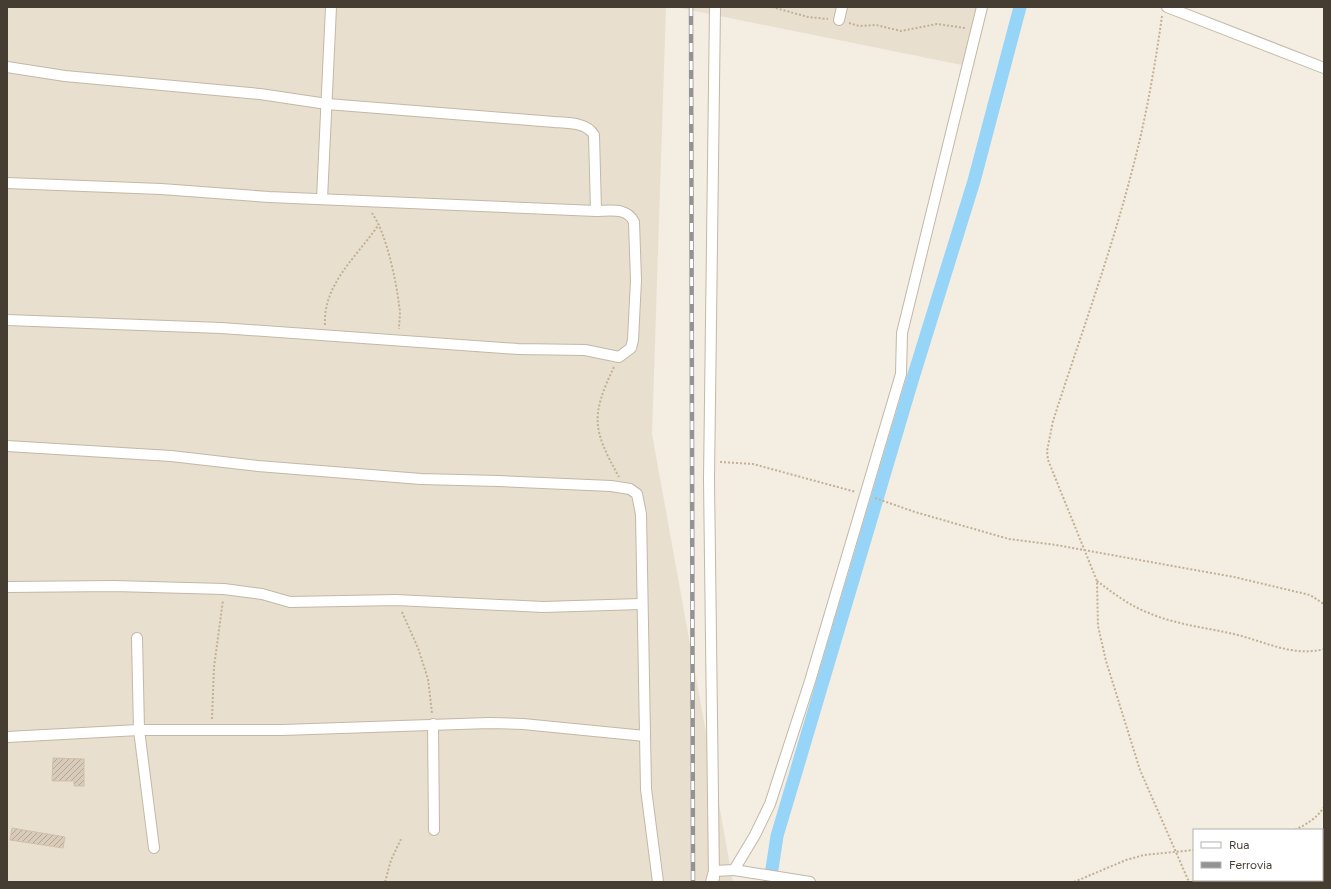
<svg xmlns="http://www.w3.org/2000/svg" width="1331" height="889" font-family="Figtree,sans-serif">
	<defs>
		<pattern id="building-hatch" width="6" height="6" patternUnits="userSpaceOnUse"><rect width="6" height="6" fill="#d9cbb9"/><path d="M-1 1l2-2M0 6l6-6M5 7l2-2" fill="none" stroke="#b2a697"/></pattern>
	</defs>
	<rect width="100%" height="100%" fill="#f3ede2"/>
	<g fill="#e8dfcf">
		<path d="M7,7h659l-14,427 81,448h-726z"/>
		<path d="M675,7h303l-16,58z"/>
	</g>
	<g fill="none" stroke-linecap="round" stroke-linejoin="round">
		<path stroke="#96d4f8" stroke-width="13" d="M770,882l7,-46 135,-455 62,-200 46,-174"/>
	</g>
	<g fill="url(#building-hatch)" stroke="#d1c0a8">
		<path d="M53,758l31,1v27h-10v-5h-22z"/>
		<path d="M12,828l53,9 -2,11 -53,-8z"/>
	</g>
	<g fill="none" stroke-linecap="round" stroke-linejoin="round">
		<g stroke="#c2b8a6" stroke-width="12">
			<g id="minor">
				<path d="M1167,7l157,61"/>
				<path d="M839,20l3,-13"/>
				<path d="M7,67l58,9 195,18 67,10 227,18c12,1 33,0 40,13l2,76c14,0 31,-4 38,11l2,58 -3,60 -2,8 -12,9 -34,-7 -67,-1 -297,-21 -214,-8"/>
				<path d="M7,183l154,6 108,8 327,14"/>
				<path d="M322,199l9,-192"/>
				<path d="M7,446l164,10 87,10 163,13 77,2 113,5 19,3 7,5 4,20 5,275 12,93"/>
				<path d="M7,587l107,-1 110,3 38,5 28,8 106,-2 147,7 98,-3"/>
				<path d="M137,638l2,92 15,118"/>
				<path d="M433,724l1,106"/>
				<path d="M7,737l132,-7h143l207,-7 34,1 122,12"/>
				<path d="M1322,868l2,-1"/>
				<path d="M734,870l76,12"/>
				<path d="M714,878l-5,-399 6,-472"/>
				<path d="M711,882l3,-11 20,-1 21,-35 15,-31 40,-123 91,-307 1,-41 80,-326"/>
				<path d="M1239,882l13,-2"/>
			</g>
		</g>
		<g stroke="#c3b093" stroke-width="2" stroke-dasharray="2 2" stroke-linecap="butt">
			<path d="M772,7l36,10 20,2"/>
			<path d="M1162,16c-7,50 -16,102 -29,151 -22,86 -53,170 -80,254l-6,30 1,9 49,121 1,45 8,35 34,109 49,112"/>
			<path d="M849,23l10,3 17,-1 25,6 36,-7 28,4"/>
			<path d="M372,213c14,20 24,66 27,92 2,8 0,16 0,24"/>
			<path d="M325,325c-2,-42 33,-69 54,-101"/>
			<path d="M614,367c-24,50 -21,63 5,110"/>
			<path d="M720,462l33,2 103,28"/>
			<path d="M875,498l40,14 94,27 47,6 178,32 76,18 14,9"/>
			<path d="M1097,581c16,12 33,25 52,32 25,11 53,14 80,20 31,6 63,25 95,16"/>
			<path d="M402,612l16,36 10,31 4,34"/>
			<path d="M212,719l2,-52 9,-67"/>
			<path d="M1295,830c12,-6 22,-12 29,-23"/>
			<path d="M385,882l6,-22 10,-21"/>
			<path d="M1074,882l52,-22 18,-5 50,-5"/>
		</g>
		<use href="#minor" stroke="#fff" stroke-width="10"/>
		<g stroke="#939393" stroke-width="4.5">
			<path id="rail" d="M691,7l2,875"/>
		</g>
		<use href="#rail" stroke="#fff" stroke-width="3" stroke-dasharray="9" stroke-linecap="butt"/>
	</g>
	<rect width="1331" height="889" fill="none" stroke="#453d32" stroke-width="16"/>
	<rect x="1193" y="829" width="130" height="52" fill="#ffffff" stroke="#b5b1ad"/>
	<rect x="1201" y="842" width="20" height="6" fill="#ffffff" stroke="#b5b1ad"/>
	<text x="1229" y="849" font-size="12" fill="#453d32">Rua</text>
	<rect x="1201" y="862" width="20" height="6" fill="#939393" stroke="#b5b1ad"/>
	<text x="1229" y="869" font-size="12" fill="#453d32">Ferrovia</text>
</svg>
